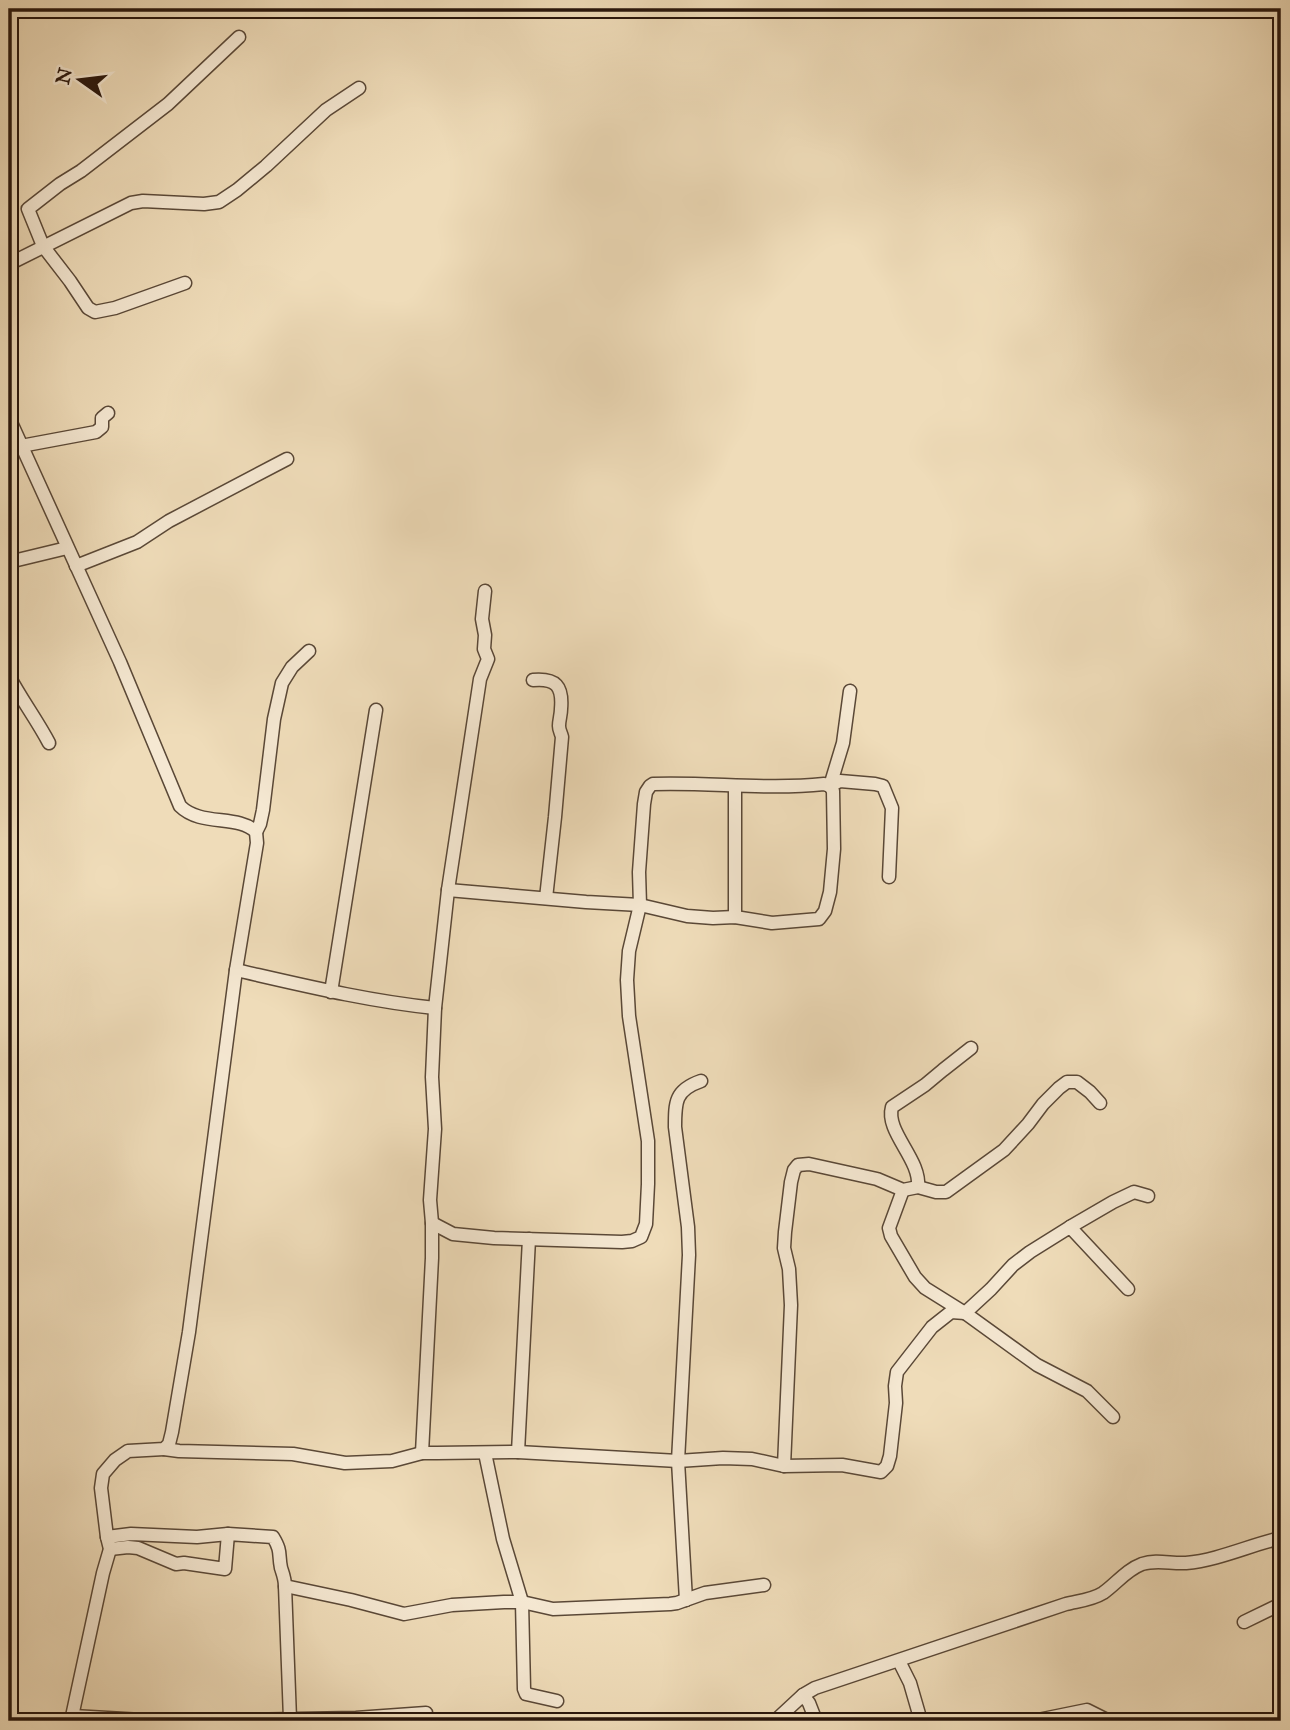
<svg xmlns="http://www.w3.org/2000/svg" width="1290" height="1730" font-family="'IM FELL Great Primer',serif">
	<rect width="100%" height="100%" fill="#efdcb9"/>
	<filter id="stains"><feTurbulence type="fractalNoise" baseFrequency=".00286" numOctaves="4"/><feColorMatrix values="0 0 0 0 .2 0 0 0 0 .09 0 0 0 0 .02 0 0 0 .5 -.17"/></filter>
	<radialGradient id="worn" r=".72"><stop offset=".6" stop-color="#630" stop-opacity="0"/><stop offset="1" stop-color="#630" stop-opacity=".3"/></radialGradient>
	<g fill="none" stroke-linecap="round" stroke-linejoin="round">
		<g stroke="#5a4837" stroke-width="15">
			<g id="minor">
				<path d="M9,264l122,-61 12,-2 61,3 15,-2 18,-12 29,-24 60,-56 33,-22"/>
				<path d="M185,283l-70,25 -20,4 -7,-4 -18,-27 -27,-35 -15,-37 32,-25 21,-13 87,-67 71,-67"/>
				<path d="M9,418l111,244 60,144c21,21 58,8 76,26l1,11 -21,127 -47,362 -17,100 -3,12 -5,5 -36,2 -13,9 -12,14 -2,14 6,49 3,12 -7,24 -32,148"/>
				<path d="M21,446l75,-14 6,-5v-9l6,-5"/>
				<path d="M9,449l3,-1"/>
				<path d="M9,562l58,-14"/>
				<path d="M76,566l61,-24 32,-21 118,-62"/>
				<path d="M9,676c12,23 28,44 40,67"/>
				<path d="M533,680c23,-2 30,6 28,29 0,6 -2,11 -2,17 0,4 2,7 3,11l-7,80 -9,81"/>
				<path d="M256,832l4,-8 3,-14 11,-91 8,-36 10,-16 17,-16"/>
				<path d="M448,890l138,12 54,3 47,11 26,2 22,-1 37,6 47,-4 6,-8 5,-19 4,-43 -1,-58 -3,-5 13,-43 7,-52"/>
				<path d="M735,917v-131"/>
				<path d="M236,970c66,15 131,31 199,38"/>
				<path d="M331,992l45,-282"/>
				<path d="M918,1187c3,-28 -33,-55 -26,-80l33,-22 18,-15 28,-22"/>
				<path d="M903,1190l-14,38 2,8 24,41 10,11 40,25 72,52 50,26 26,26"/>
				<path d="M432,1223l21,11 41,4 128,4 10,-1 9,-4 5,-13 2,-40v-43l-19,-125 -2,-36 2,-29 11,-46 -1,-33 5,-68 2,-12 4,-6 3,-2c57,-2 114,6 171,0l6,2 10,-5 35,3 8,2 9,22 -3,69"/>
				<path d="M1070,1227l43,-25 21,-10 14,4"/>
				<path d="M164,1449l15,2 114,3 52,9 47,-2 30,-8h15l81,-1 160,9 45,-3 29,1 32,7 58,-1 39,7 6,-6 3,-10 6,-53 -1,-17 2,-14 35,-45 19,-15 14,1 26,-24 22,-24 17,-13 40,-25 58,62"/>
				<path d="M518,1452l11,-213"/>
				<path d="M422,1453l10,-195v-35l-2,-23 5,-71 -3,-52 3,-69 13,-118 32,-211 8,-20 -4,-10 1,-14 -3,-16 3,-28"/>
				<path d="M485,1453l18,86 19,63 2,87 2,5 31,7"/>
				<path d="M784,1466l7,-161 -2,-36 -5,-21 1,-16 6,-50 3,-12 4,-5 11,-1 68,15 26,11 15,-3 18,5h10l58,-42 24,-26 15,-20 16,-16 8,-6h10l13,10 10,11"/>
				<path d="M107,1537l24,-3 66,3 31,-3"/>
				<path d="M110,1549l18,-2 10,1 38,16 8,-1 41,6 3,-35 45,3c9,15 5,16 8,31 2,6 4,11 4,18l66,14 53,14 48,-9 52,-3h18l31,7 117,-5 7,-1 28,-10 59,-8"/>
				<path d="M285,1586l5,133"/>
				<path d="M686,1600l-8,-139 11,-206 -1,-28 -13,-100c0,-25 0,-37 26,-46"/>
				<path d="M1244,1622l37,-18"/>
				<path d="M899,1661l11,22 11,38"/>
				<path d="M803,1695l6,8 7,18"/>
				<path d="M73,1716l86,5"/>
				<path d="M169,1721l187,-3 70,-5"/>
				<path d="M775,1721l28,-26 12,-7 251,-84c12,-3 26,-4 37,-11 13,-9 23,-23 39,-29 15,-5 29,0 44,-1 33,-3 64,-18 95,-25"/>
				<path d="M1033,1721l54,-11 22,11"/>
			</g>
		</g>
		<use href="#minor" stroke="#f5e8d2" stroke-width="12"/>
	</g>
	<rect width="1290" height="1730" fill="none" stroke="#efdcb9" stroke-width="35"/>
	<rect x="10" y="10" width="1269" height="1709" fill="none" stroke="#29160c" stroke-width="3.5"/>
	<rect x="18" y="18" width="1255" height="1695" fill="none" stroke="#29160c" stroke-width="2"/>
	<g transform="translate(80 80) rotate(284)" stroke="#f5e8d2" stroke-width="5" paint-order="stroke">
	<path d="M0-5L12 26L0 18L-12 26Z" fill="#29160c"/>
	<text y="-10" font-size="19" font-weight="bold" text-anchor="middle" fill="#29160c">N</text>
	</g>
	<rect width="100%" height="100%" filter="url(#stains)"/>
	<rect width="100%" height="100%" fill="url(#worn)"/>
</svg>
